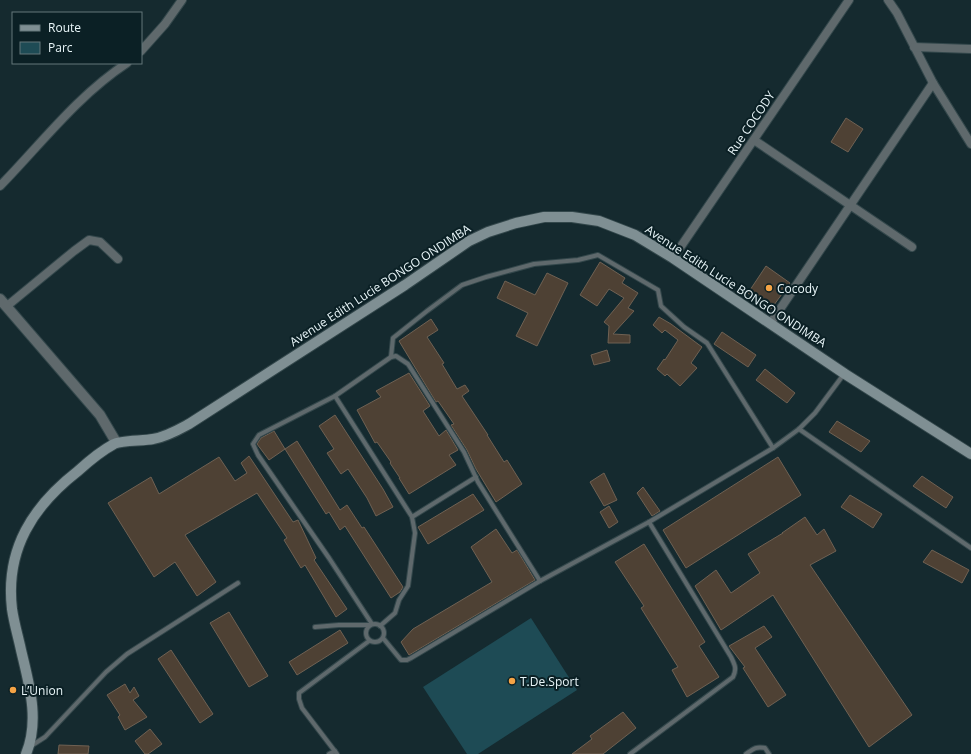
<svg xmlns="http://www.w3.org/2000/svg" width="971" height="754" font-family="'Open Sans',sans-serif">
	<rect width="100%" height="100%" fill="#152a2f"/>
	<path fill="#1e4b55" d="M531,618l46,72 -99,64h-11l-44,-67z"/>
	<g fill="#4e4134" stroke="#6f6153">
		<path d="M846,118l17,11 -15,23 -17,-10z"/>
		<path d="M600,262l25,16 -3,5 16,10 -10,15 6,3 -21,23 17,1v8h-22l1,-17 -5,-4 20,-24 -15,-9 -12,17 -17,-11z"/>
		<path d="M766,266l24,17 -19,26 -23,-16z"/>
		<path d="M547,273l21,10 -31,63 -21,-10 12,-23 -31,-15 8,-17 30,14z"/>
		<path d="M659,317l12,7 31,23 -11,16 6,5 -17,18 -13,-12 -2,2 -8,-7 7,-10 1,1 13,-20 -13,-10 -3,3 -9,-8z"/>
		<path d="M431,319l7,11 -11,7 17,26 -2,1 15,25 8,-4 4,6 -7,5 26,39h-1l17,27 3,-2 15,24 -26,18 -20,-33 -9,-19 -16,-25 3,-1 -16,-23 -2,1 -37,-61z"/>
		<path d="M722,332l34,23 -8,12 -34,-23z"/>
		<path d="M607,350l3,11 -16,4 -3,-10z"/>
		<path d="M765,369l30,24 -8,10 -31,-23z"/>
		<path d="M409,373l21,33 -7,5 16,25 7,-6 12,20 -9,5 7,10 -47,29 -10,-16h1l-10,-15 1,-1 -14,-20 -2,1 -18,-33 24,-13 -5,-6z"/>
		<path d="M335,415l48,74 10,18 -17,9 -9,-18 -19,-29 -7,5 -14,-21 7,-4 -15,-23z"/>
		<path d="M837,421l33,20 -9,11 -32,-20z"/>
		<path d="M274,431l11,18 -16,11 -12,-16 4,-6z"/>
		<path d="M297,441l43,69 7,-5 15,23 2,-1 39,60 -3,5 -9,6 -46,-72 -5,4 -11,-18 -3,2 -41,-65z"/>
		<path d="M249,456l44,66 5,-2 18,38 -2,2 33,49 -11,8 -31,-52 -4,3 -17,-28 3,-2 -30,-45 -72,42 31,47 -19,14 -22,-34 -21,15 -46,-74 43,-26 8,17 60,-37 16,24 12,-8 -6,-10z"/>
		<path d="M778,457l23,38 -115,73 -23,-38z"/>
		<path d="M604,473l13,27 -13,6 -14,-24z"/>
		<path d="M922,476l31,21 -7,11 -33,-22z"/>
		<path d="M643,487l17,24 -8,5 -15,-23z"/>
		<path d="M473,494l11,16 -56,34 -10,-17z"/>
		<path d="M850,495l32,19 -9,14 -32,-21z"/>
		<path d="M609,506l9,16 -9,6 -9,-16z"/>
		<path d="M805,517l12,18 7,-6 12,22 -26,14 102,150 -43,32 -96,-152 -52,35 -26,-44 21,-16 15,23 29,-20 -12,-19 35,-21h-1z"/>
		<path d="M496,529l16,24 5,-3 18,30 -126,75 -8,-13 12,-13 79,-47 -21,-35z"/>
		<path d="M644,544l61,98 -6,4 20,31 -32,20 -15,-27 6,-3 -37,-59 3,-2 -29,-44z"/>
		<path d="M932,550l37,20 -7,13 -39,-21z"/>
		<path d="M229,612l39,64 -19,11 -39,-64z"/>
		<path d="M764,626l8,11 -17,11 31,47 -18,12 -25,-39 2,-1 -16,-21z"/>
		<path d="M340,630l8,13 -51,32 -8,-13z"/>
		<path d="M171,650l42,64 -13,9 -42,-64z"/>
		<path d="M125,684l5,9 4,-6 5,9 -6,4 14,17 -22,13 -7,-13 2,-2 -13,-20z"/>
		<path d="M623,712l13,16 -33,26h-31l20,-15 -2,-3z"/>
		<path d="M150,729l12,15 -14,10h-3l-10,-13z"/>
		<path d="M59,745l30,1 -1,8h-30z"/>
	</g>
	<g fill="none" stroke-linecap="round" stroke-linejoin="round">
		<g stroke="#33474b" stroke-width="6">
			<g id="service">
				<path d="M391,357l2,-19 34,-27 35,-26 24,-8 48,-13 44,-4 20,-5 60,35 3,16 23,21 23,16 66,105"/>
				<path d="M335,396l77,121"/>
				<path d="M799,429l172,119"/>
				<circle cx="375" cy="633" r="9"/>
				<path d="M372,624l-43,-66 -71,-103 -5,-11 6,-9 76,-39 56,-39 5,-1 12,8 56,88 14,30 62,99"/>
				<path d="M380,626l15,-13 4,-13 9,-14 7,-53 -3,-16 64,-40"/>
				<path d="M315,627l24,-2h30"/>
				<path d="M383,638l18,22h6l4,-2 129,-77 109,-59 124,-74 26,-19 16,-16 29,-39"/>
				<path d="M31,746l14,-9 61,-65 21,-18 111,-71"/>
				<path d="M329,754l6,-3"/>
				<path d="M337,754l-35,-46 -3,-9v-6l70,-52"/>
				<path d="M630,754l103,-77c4,-8 2,-12 -2,-20l-82,-135"/>
				<path d="M746,754c7,-5 10,-8 19,-6l4,6"/>
			</g>
		</g>
		<g stroke="#33474b" stroke-width="10">
			<g id="minor">
				<path d="M888,0l9,13 36,70 38,61"/>
				<path d="M914,47l57,2"/>
				<path d="M141,51l24,-27 17,-24"/>
				<path d="M754,140l158,107"/>
				<path d="M0,186c41,-42 77,-90 127,-123"/>
				<path d="M673,258l176,-258"/>
				<path d="M7,306l67,-55 15,-11 11,2 18,17"/>
				<path d="M770,324l163,-241"/>
			</g>
		</g>
		<g stroke="#33474b" stroke-width="12">
			<path id="tertiary" d="M0,299l100,116 16,27"/>
		</g>
		<g stroke="#33474b" stroke-width="12">
			<path id="secondary" d="M26,754c14,-34 3,-70 -5,-104 -3,-14 -7,-27 -9,-41 -7,-60 21,-103 66,-138 11,-10 23,-20 36,-27 7,-4 30,-3 39,-5 13,-2 25,-9 36,-15l216,-139 64,-44 19,-9 28,-9 28,-6h28l27,4 36,14 38,23 172,116 126,80"/>
		</g>
		<use href="#service" stroke="#5f696c" stroke-width="4"/>
		<use href="#minor" stroke="#5f696c" stroke-width="8"/>
		<use href="#tertiary" stroke="#5f696c" stroke-width="10"/>
		<use href="#secondary" stroke="#7f8f93" stroke-width="10"/>
	</g>
	<g fill="#f5a345" stroke="#0b2025" stroke-width="1.5">
		<circle cx="769" cy="288" r="4"/>
		<circle cx="512" cy="681" r="4"/>
		<circle cx="13" cy="690" r="4"/>
	</g>
	<g text-anchor="middle" dominant-baseline="central" stroke-width="4" stroke-linejoin="round" paint-order="stroke">
		<g font-size="12" fill="#e9f6f9" stroke="#0b2025">
			<text transform="translate(751 123) rotate(-56)">Rue COCODY</text>
			<text transform="translate(380 285) rotate(-33)">Avenue Edith Lucie BONGO ONDIMBA</text>
			<text transform="translate(736 286) rotate(33)">Avenue Edith Lucie BONGO ONDIMBA</text>
		</g>
		<g font-size="12" fill="#e9f6f9" stroke="#0b2025" text-anchor="start">
			<text x="777" y="288">Cocody</text>
			<text x="520" y="681">T.De.Sport</text>
			<text x="21" y="690">L’Union</text>
		</g>
	</g>
	<rect x="12" y="12" width="130" height="52" fill="#0b2025" stroke="#64767a"/>
	<rect x="20" y="25" width="20" height="6" fill="#7f8f93" stroke="#64767a"/>
	<text x="48" y="32" font-size="12" fill="#e9f6f9">Route</text>
	<rect x="20" y="42" width="20" height="12" fill="#1e4b55" stroke="#64767a"/>
	<text x="48" y="52" font-size="12" fill="#e9f6f9">Parc</text>
</svg>
